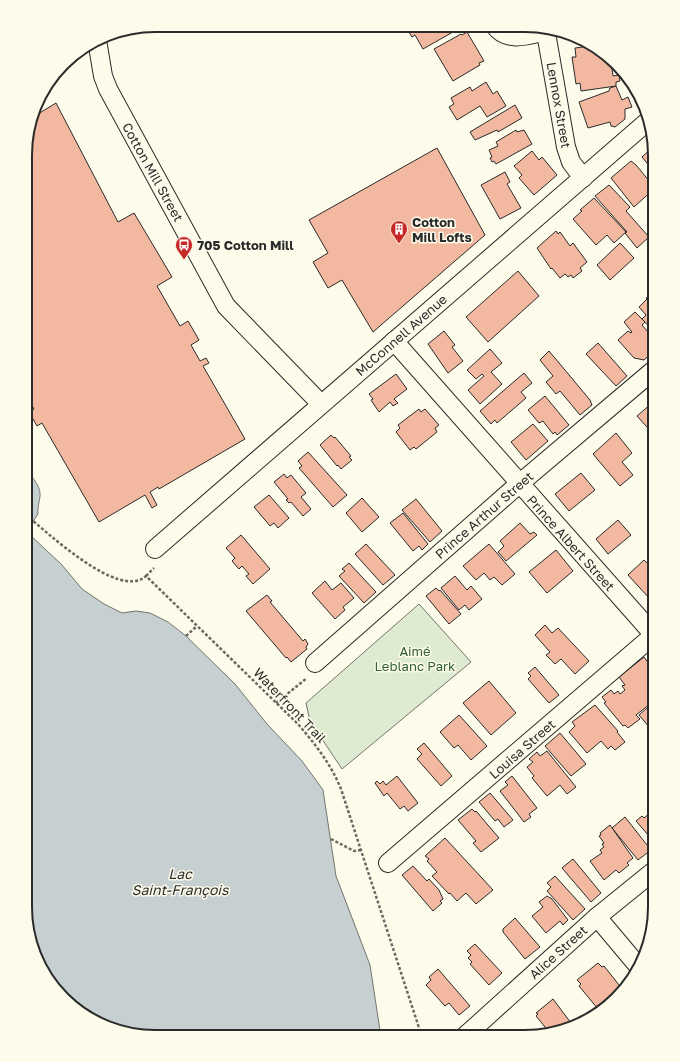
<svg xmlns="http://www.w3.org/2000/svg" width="680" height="1062" font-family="'Golos Text',sans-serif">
	<rect width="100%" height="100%" fill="#fdfbea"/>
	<path fill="#deebd1" stroke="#74746e" d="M419,604l52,58 -129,107 -32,-48 -4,-18z"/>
	<path fill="#c7d0d0" stroke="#74746e" d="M26,473c5,1 6,4 9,8 10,15 2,18 3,33l-9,13v7l33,31 20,24 22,15 18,9 14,-2 14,2 18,9 18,14 49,48 32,40 35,37 21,29 13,86 34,89 11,72 -243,-1 -62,-26 -41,-53 -10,-50z"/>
	<g fill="#f2b8a0" stroke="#2b2b2b">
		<path d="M405,26h54l1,2 -37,21 -8,-14 -3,2z"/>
		<path d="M467,32l17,29 -5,2 1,2 -27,16 -19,-32 27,-15 1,1z"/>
		<path d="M590,46l14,6 7,9 2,15 6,-1 1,6 -4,1v4l-35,5 -1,-8 -4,1 -4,-27h4l-1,-9z"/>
		<path d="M486,82l7,12 4,-3 9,15 -19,11 -7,-11 -23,14 -8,-13 5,-3 -3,-6 19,-11 2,4z"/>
		<path d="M616,86l6,14 6,-3 4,10 -7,2v10l-10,8 -4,-1 -1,-4 -22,6 -9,-26 30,-11 1,-3z"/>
		<path d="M56,103l62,119 16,-9 38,64 -15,9 23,40 8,-5 11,19 -8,5 9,16 6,-3 3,5 -6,3 42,73 -86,50 -1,-2 -8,5 7,13 -5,3 -7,-13 -46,27 -57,-99 -5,3 -8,-14 5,-3 -8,-14v-257l7,-21z"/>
		<path d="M515,105l7,13 -24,14 -1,-2 -22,10 -5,-8z"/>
		<path d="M516,130l1,2 7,-2 8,14 -36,20 -2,-3 -2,1 -2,-4 2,-1 -3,-7 9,-4 -2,-4z"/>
		<path d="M653,147l2,8v18l-13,-16z"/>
		<path d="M437,148l48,87 -112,97 -31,-52 -14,8 -15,-26 15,-9 -19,-33z"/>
		<path d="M532,151l7,9 3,-3 15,18 -23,20 -15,-17 3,-3 -8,-9z"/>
		<path d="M631,161l5,4 19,23 -21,19 -23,-29z"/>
		<path d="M505,172l5,10 -3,2 14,24 -21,11 -19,-34z"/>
		<path d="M609,185l21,22 -4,4 23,26 -12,11 -12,-15 2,-1 -32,-36z"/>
		<path d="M594,198l32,34 -12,11 -7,-8 -11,10 -23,-26 9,-8 -2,-1z"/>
		<path d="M556,231l2,3 2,-2 10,14 3,-3 14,19 -7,6 2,3 -9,7 -2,-3 -3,2 -3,-3 -5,4 -8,-10 -1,1 -14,-21z"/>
		<path d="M620,243l14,15 -24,22 -13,-15z"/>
		<path d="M518,271l21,25 -51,46 -22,-25z"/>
		<path d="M652,295l3,3v35l-13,-14 4,-4 -7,-8 8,-8 -1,-1z"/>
		<path d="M635,312l10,10 -3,3 13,15v10l-11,10 -10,-2 -16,-18 10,-9 3,2 1,-1 -8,-10z"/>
		<path d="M444,331l11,14 -3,2 11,14 -15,12 -20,-29z"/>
		<path d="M598,343l29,33 -11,10 -30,-32z"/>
		<path d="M490,349l12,14 -11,9 11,12 -22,20 -12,-14 16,-14 -2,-2 -6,5 -9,-9z"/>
		<path d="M549,351l41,49 2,5 -12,10 -20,-24 -4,3 -10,-12 7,-6 -13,-16z"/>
		<path d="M524,373l8,10 -11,9 5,6 -29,25 -2,-3 -4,4 -11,-13z"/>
		<path d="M396,374l11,15 -13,10 4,4 -5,3 -3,-4 -11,10 -8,-12 2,-1 -4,-5z"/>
		<path d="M545,396l24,29 -12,10 -2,-3 -2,2 -10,-13 -4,2 -11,-13z"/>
		<path d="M652,403l3,4v29l-18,-20z"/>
		<path d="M419,409l2,3 4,-3 14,16 -4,3 2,4 -21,17 -2,-2 -4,3 -14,-18 4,-4 -2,-3z"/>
		<path d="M533,424l15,17 -22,19 -15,-18z"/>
		<path d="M616,433l16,20 -10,9 11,13 -13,11 -27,-32z"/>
		<path d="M331,435l3,3 1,-1 16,19 -2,1 3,3 -11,9 -3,-4 -1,1 -17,-21z"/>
		<path d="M308,452l39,43 -14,12 -34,-39 3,-2 -4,-5z"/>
		<path d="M581,473l14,17 -26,21 -14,-17z"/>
		<path d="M284,474l3,4 4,-3 15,18 -5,4 10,12 -8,7 -12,-14 -2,1 -3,-3 2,-1 -14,-17z"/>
		<path d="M269,495l20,23 -11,10 -4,-5 -4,3 -16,-19z"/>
		<path d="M362,498l17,19 -17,15 -16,-19z"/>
		<path d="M416,499l26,32 -12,11 -28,-32z"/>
		<path d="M403,513l25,31 -6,6 -3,-4 -6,5 -23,-28z"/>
		<path d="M618,520l13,15 -23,19 -12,-15z"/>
		<path d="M520,523l10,11 4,-2 3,3 -31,26 -8,-9 6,-6 -4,-5z"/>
		<path d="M241,535l29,34 -17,15 -7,-8 3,-2 -7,-8 -3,3 -7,-8 3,-3 -9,-10z"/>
		<path d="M366,544l29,31 -12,10 -28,-31z"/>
		<path d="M489,544l26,30 -13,11 -8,-8 -4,3 -6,-7 -8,7 -13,-14z"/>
		<path d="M556,550l17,21 -26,22 -18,-21z"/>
		<path d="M655,558v37l-5,4 -22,-24 16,-15 4,4z"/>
		<path d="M349,563l27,29 -12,11 -25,-27 6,-5 -3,-2z"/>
		<path d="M455,576l12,14 4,-4 11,13 -13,11 -4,-5 -6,5 -18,-22z"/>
		<path d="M325,581l7,9 9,-7 13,15 -11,9 2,3 -10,9 -23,-26z"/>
		<path d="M436,588l3,3 1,-1 21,24 -12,10 -23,-28z"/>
		<path d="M267,595l5,6 -2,1 33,39 2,-2 3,5 -2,3 1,2 -16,13 -4,-5 -1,1 -40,-47z"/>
		<path d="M545,625l7,8 6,-5 31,33 -14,13 -14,-15 -6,5 -9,-9 4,-3 -15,-17z"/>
		<path d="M644,657l11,15v28l-19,15 4,4 -12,9 -3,-3 -2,1 -19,-23 2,-1 -4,-5 9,-7 3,4 4,-3 2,3 5,-4 -3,-4 3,-1 -6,-8z"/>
		<path d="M535,667l24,28 -10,8 -21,-24 3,-3 -3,-3z"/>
		<path d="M489,681l27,32 -25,22 -28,-32z"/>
		<path d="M655,701v33l-16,-19z"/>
		<path d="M595,705l23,26 -1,1 8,10 -10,8 -4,-4 -3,3 -7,-8 -14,12 -18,-21 6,-6 -3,-4z"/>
		<path d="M459,715l28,31 -16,14 -13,-15 -4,3 -14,-16z"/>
		<path d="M560,733l26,31 -15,12 -26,-30z"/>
		<path d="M424,743l28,33 -11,10 -24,-27 5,-5 -5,-5z"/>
		<path d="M547,751l29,36 -9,7 -7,-9 -13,11 -15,-18 2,-2 -7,-9 6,-5 -4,-3 8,-7 3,4z"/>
		<path d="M397,776l21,27 -10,8 -4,-5 -4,3 -13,-16 -3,3 -9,-13 2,-2 3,3 3,-3 3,4z"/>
		<path d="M512,776l25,32 -8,6 2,3 -7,5 -24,-31 8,-6 -3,-3z"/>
		<path d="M490,793l23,27 -9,7 -6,-8 -3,2 -16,-19z"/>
		<path d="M472,809l3,3 1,-1 23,27 -18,14 -8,-9 3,-2 -18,-21z"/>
		<path d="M651,812l4,3v28l-19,-22 6,-5 2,2z"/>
		<path d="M625,817l26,33 -13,10 -26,-32z"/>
		<path d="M610,825l23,33 -6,5 2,2 -10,8 -3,-3 -12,10 -14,-19 12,-8 -2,-3 4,-3 -2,-3 2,-1 -5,-7 2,-1 -1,-2z"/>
		<path d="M445,838l48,52 -17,14 -10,-11 -9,8 -7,-8 -1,1 -17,-18 5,-4 -10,-11 2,-2 -4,-3z"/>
		<path d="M573,859l28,34 -10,9 -29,-34z"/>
		<path d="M413,866l14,15 2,-2 10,11 4,9 -3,2 2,2 -9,8 -31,-36z"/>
		<path d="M555,876l30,33 -12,11 -26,-29 4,-4 -4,-4z"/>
		<path d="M547,896l5,3 16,21 -5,5 -3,-4 -14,12 -14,-17 11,-9 -4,-5z"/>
		<path d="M515,918l25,29 -15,12 -22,-27v-3z"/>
		<path d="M475,944l27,29 -13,12 -19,-21 2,-2 -4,-4 3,-3 -4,-4z"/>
		<path d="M598,963l4,4 2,-1 19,24 -25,19 -19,-23 2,-2 -4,-4z"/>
		<path d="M438,969l32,37 -11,9 -10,-12 -4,3 -19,-21 5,-5 -2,-3z"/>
		<path d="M553,999l21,28 -25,5 -13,-16 2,-2 -2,-1z"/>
		<path d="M527,1029l5,7 -23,1 7,-6 3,4z"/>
	</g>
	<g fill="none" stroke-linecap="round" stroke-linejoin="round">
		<g stroke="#2b2b2b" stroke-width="20">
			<g id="minor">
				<path d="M495,26c12,17 34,9 51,5"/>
				<path d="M545,27l21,120 5,15 12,16"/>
				<path d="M97,40l6,36 5,13 118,217 95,98"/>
				<path d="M394,341l261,295"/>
				<path d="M155,549l493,-428"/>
				<path d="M315,663l204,-179 136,-115"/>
				<path d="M388,863l267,-229"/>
				<path d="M597,917l42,50"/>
				<path d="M464,1037l133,-120 58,-47"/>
			</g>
		</g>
		<g stroke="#6a6964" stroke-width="2.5" stroke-dasharray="3 2" stroke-linecap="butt">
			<path d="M26,515c20,16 93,86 120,61l152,148c17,20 33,40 43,65l81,248"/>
			<path d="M146,576l8,-8"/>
			<path d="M186,636l11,-10"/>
			<path d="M276,703l31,-25"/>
			<path d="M331,839l23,12 7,-1"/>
		</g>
		<use href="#minor" stroke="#fdfbea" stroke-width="18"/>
	</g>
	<defs>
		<g id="building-pin" transform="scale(0.9)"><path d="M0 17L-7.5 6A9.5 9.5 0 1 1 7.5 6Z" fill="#c62828" stroke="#fdfbea"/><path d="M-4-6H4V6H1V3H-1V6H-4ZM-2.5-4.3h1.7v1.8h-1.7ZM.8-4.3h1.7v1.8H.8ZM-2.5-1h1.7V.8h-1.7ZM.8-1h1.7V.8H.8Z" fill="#fff"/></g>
		<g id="bus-pin" transform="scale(0.9)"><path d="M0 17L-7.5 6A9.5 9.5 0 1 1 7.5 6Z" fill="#c62828" stroke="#fdfbea"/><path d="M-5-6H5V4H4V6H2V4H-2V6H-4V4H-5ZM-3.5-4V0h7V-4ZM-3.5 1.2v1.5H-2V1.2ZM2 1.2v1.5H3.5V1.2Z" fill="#fff"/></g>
	</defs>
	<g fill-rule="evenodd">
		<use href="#building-pin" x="399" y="229"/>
		<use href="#bus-pin" x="184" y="245"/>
	</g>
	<g text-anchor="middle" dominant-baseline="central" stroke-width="3" stroke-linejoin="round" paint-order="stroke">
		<g font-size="13" fill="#2b2b2b" stroke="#fdfbea">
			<text transform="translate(559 105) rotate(80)">Lennox Street</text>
			<text transform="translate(153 172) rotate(61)">Cotton Mill Street</text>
			<text transform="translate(401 335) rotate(-41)">McConnell Avenue</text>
			<text transform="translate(484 515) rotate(-41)">Prince Arthur Street</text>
			<text transform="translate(571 543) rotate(48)">Prince Albert Street</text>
			<text transform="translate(290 705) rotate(46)">Waterfront Trail</text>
			<text transform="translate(522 749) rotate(-41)">Louisa Street</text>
			<text transform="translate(558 952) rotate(-42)">Alice Street</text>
		</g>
		<g font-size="13" font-weight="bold" fill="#2b2b2b" stroke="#fdfbea" text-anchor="start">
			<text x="412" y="222">Cotton<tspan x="412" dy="15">Mill Lofts</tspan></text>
			<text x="197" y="245">705 Cotton Mill</text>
		</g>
		<g font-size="13" fill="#34623c" stroke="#fdfbea">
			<text x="415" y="651">Aimé<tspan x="415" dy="15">Leblanc Park</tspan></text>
		</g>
		<g font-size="14" font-style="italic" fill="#2b2b2b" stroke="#fdfbea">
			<text x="180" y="873">Lac<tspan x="180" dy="16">Saint-François</tspan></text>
		</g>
	</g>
	<path d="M0 0H680V1062H0ZM155 32H525A123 123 0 0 1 648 155V907A123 123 0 0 1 525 1030H155A123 123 0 0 1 32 907V155A123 123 0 0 1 155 32Z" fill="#fdfbea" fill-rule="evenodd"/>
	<path fill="none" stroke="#2b2b2b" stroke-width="2" d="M155 32H525A123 123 0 0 1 648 155V907A123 123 0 0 1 525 1030H155A123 123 0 0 1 32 907V155A123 123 0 0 1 155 32Z"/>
</svg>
